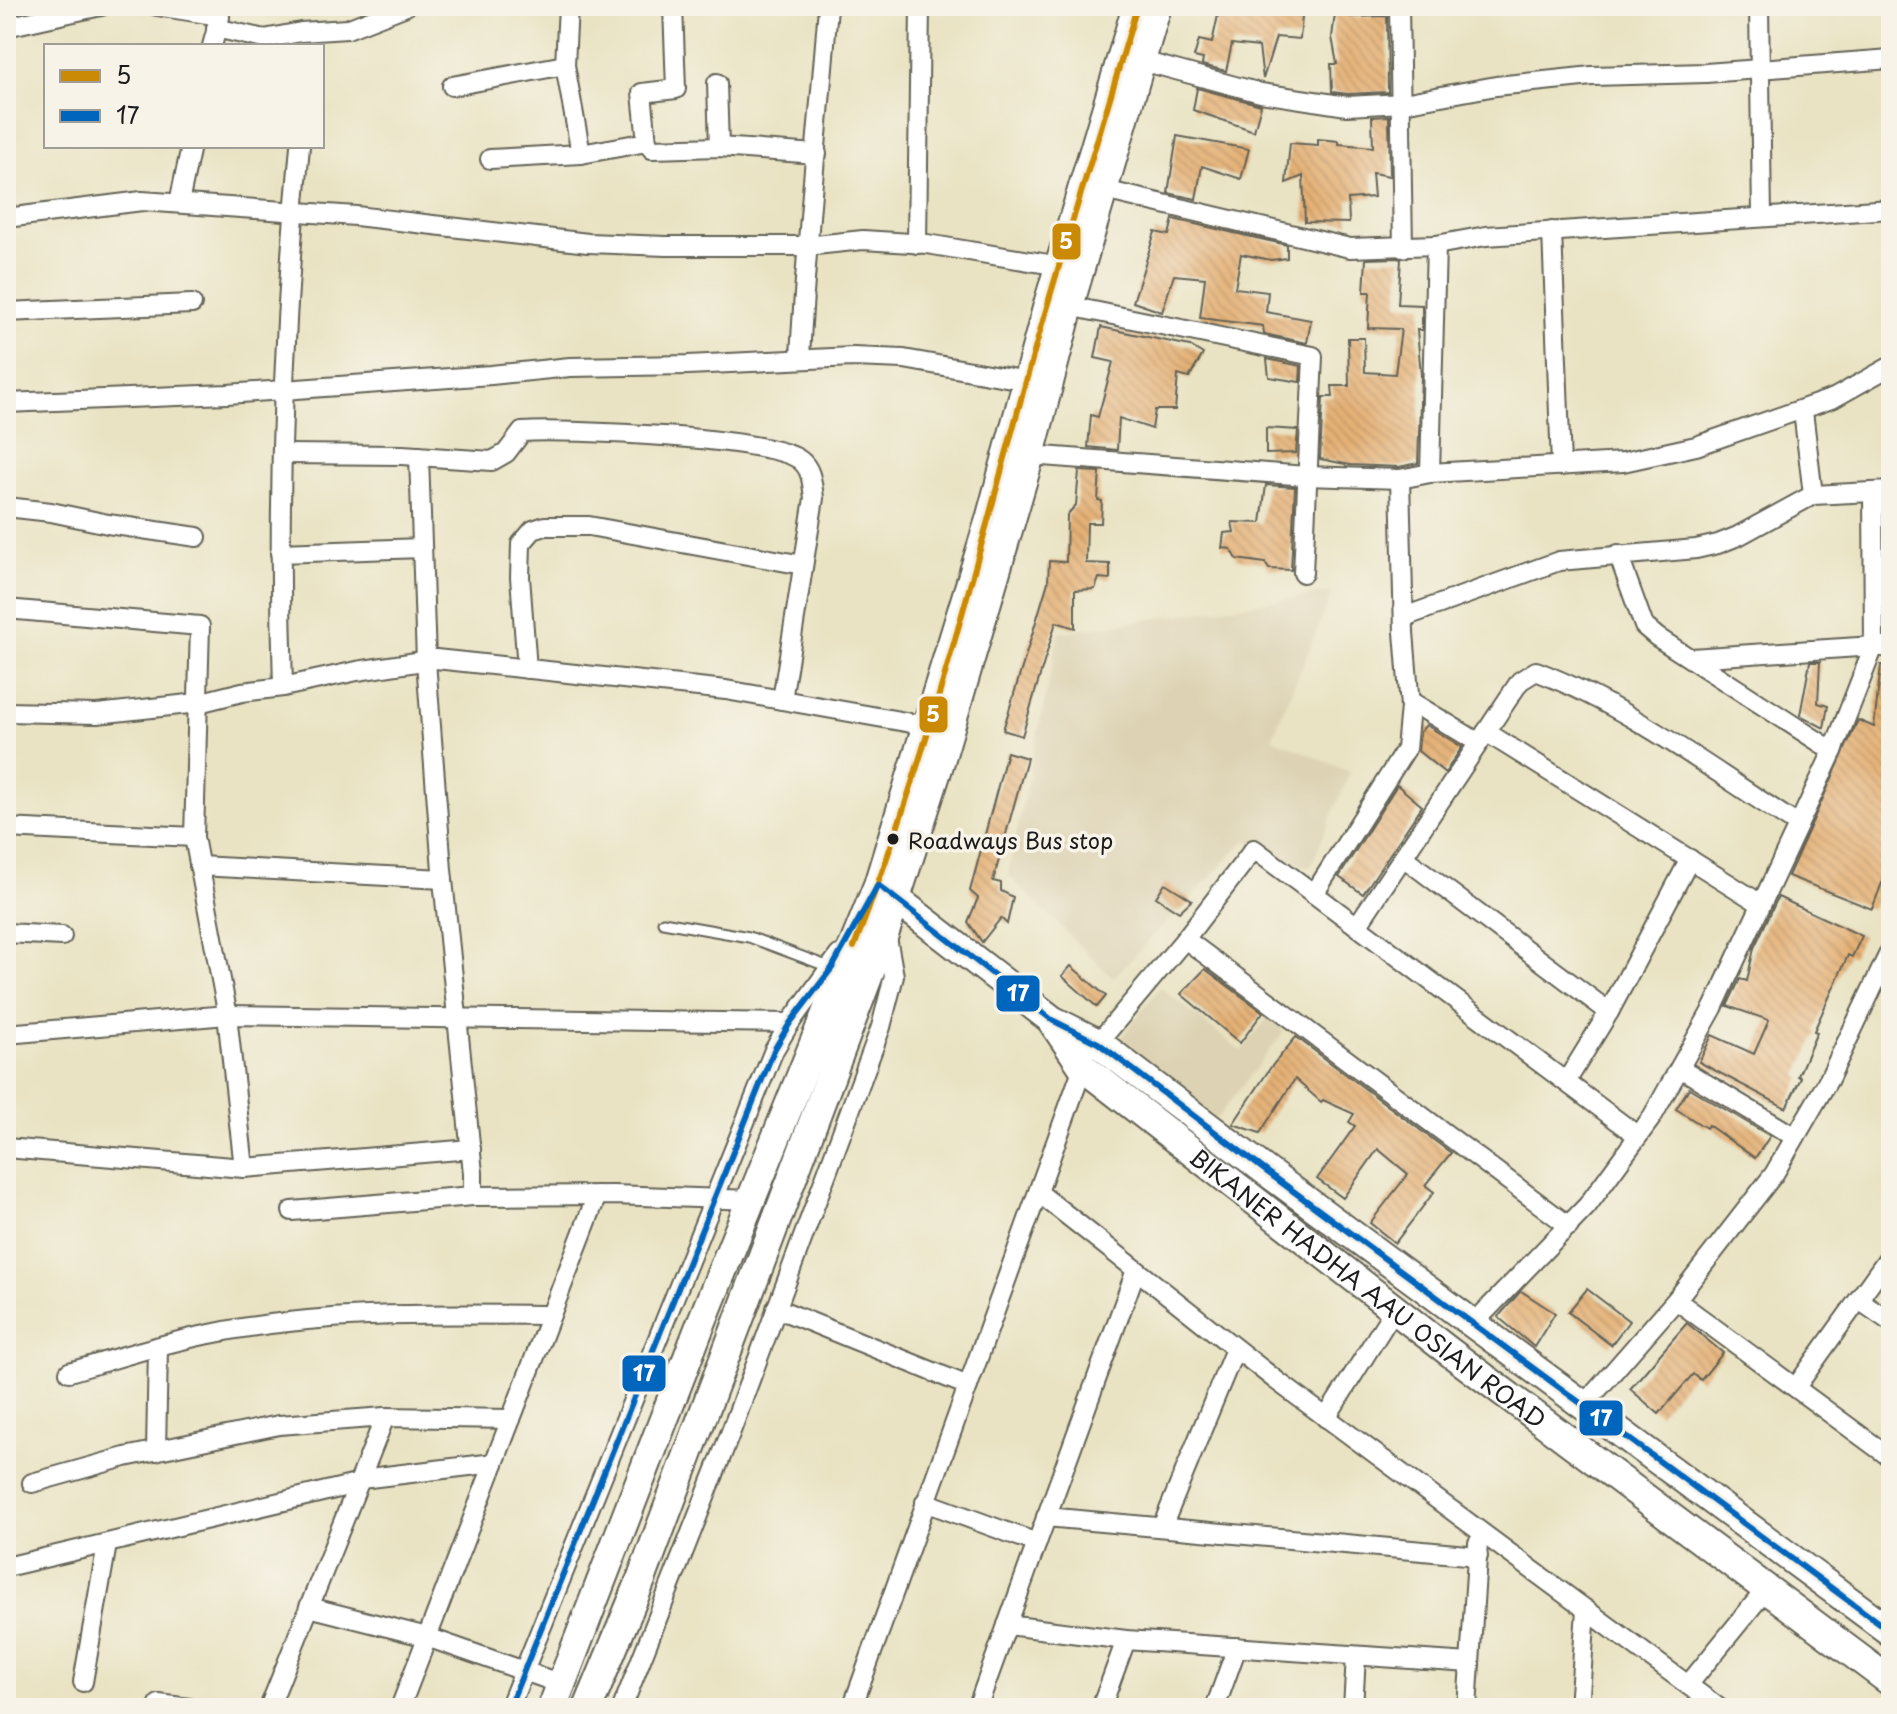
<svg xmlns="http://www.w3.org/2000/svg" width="1897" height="1714" font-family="'Playpen Sans',sans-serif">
	<defs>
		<pattern id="building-back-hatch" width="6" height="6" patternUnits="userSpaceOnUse" patternTransform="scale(2)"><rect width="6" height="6" fill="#e4b075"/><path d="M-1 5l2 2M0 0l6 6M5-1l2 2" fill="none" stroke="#c39765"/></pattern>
	</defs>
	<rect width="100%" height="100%" fill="#f7f3e8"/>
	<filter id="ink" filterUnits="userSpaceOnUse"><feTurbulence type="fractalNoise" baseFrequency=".0125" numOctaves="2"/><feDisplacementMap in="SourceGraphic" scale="16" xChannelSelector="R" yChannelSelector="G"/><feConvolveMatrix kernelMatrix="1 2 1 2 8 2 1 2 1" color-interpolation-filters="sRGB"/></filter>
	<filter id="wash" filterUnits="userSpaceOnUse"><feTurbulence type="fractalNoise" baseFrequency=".006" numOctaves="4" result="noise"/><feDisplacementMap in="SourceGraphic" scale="32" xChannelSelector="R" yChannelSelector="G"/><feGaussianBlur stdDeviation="1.8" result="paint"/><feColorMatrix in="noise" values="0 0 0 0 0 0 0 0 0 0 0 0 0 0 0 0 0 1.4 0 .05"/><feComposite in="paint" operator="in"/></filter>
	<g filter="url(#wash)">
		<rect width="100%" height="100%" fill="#e9e3c3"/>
		<g fill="#ddd3b4">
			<path d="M1333,592l-61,146 78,34 -40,96 -65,-27 -132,137 -105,-103 51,-242z"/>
			<path d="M1160,987l81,64 35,-44 7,26 -67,87 -99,-77z"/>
		</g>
		<g id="blocks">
			<g fill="url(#building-back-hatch)">
				<path d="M1220,6h83l-3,33 -24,-2 -13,42 -4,-32 -27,-3 -6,27 -24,-6 1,-6 -9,-2 5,-17 13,3z"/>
				<path d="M1336,6h15v11l36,-1 1,76 -40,2 -16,-2 -1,-28h6l-5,-27z"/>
				<path d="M1197,88l64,17 -7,26 -61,-21z"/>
				<path d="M1389,116l1,60 -18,-3 2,24 -26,2 1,24 -44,-1 -2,-46 -17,7 4,-40 28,2v-6l21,2v3l34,3 -1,-30z"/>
				<path d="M1177,136l72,13 -8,30 -39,-13 -6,33 -28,-6z"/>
				<path d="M1173,219l114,26v13l-16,2 -30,-6 -6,34 33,4 -2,20 45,8 -4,23 -43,-9 -1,-8 -63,-8 5,-40 -31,-3 -12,37 -29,-10 22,-70 14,3z"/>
				<path d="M1397,258l4,1 -3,45 24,1v25h-5l4,45 -3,88 -19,4 -49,-2 -30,-6 3,-62h10l-1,-11h17l-1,-48h16l1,34 30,2 6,-45 -33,-1 2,-36h-6l2,-33z"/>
				<path d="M1101,327l89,19 13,8 -14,24 -11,-3 -3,35h-20l-3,19 -33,-11 -2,32 -29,-3 3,-32 7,2 15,-55 -18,-4z"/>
				<path d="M1267,359l34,7 -1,16 -31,-5z"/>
				<path d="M1266,428l32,2 -2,23 -30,1z"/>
				<path d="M1079,471l21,1 -2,28 4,1 -1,22h-14l-1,40 24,1v15l-11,-1 -4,11 -20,1v38l-19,-6 -34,114 -19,-6 45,-148 1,-21 17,1 1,-47 9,-10z"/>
				<path d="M1266,485l29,2 -4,83 -22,-1 -4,-6 -28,-4 -6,-10 -9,-1 2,-15 10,-1 -2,-10 29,1z"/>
				<path d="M1810,662h10l-2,41 10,3 -4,22 -24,-13z"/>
				<path d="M1881,665h10v209l-5,11 -4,-2 -10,26 -84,-33 70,-156 16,7z"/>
				<path d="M1426,725l36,22 -17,26 -27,-22 2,-19z"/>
				<path d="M1007,752l20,6 -34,123 8,2v8l12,6 -6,27 -6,-6 -19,24 -14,-20 10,-24 -8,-7z"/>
				<path d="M1397,785l25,21 -59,88 -24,-17z"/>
				<path d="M1165,883l27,17 -13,12 -23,-15z"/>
				<path d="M1778,897l84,39 -10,21 -4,-2 -34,76 3,1 -19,44 3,2 -15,30 -87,-46 13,-27 42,19 15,-34 -42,-14 13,-27 7,2 7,-33z"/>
				<path d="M1071,966l35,30 -9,11 -35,-31z"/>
				<path d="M1205,969l58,43 -23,31 -59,-49z"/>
				<path d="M1296,1037l155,116 -26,32 9,7 -39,51 -25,-20 38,-49 -30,-25 -35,49 -26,-19 38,-53 -6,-4 5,-8 -31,-14 -2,2 -26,-23 -35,54 -27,-9 38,-57z"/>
				<path d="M1689,1088l81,48 -15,22 -47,-33 -2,3 -30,-19z"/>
				<path d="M1587,1289l42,32 -18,24 -43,-33z"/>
				<path d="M1521,1291l34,22 -21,34 -36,-30z"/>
				<path d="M1687,1323l36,30 -22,27 -8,-6 -34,40 -29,-25z"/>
			</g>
		</g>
	</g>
	<g filter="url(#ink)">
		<use href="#blocks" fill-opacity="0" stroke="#646256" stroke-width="2"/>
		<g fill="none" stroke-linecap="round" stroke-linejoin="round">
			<g stroke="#646256" stroke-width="13">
				<path id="lane" d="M663,922l86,15 83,31"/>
			</g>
			<g stroke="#646256" stroke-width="22">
				<g id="street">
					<path d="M157,6l63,10"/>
					<path d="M568,6l-3,59 16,89"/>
					<path d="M1399,6l4,242"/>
					<path d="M1759,6l3,211"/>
					<path d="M6,27l95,-21"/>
					<path d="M216,28l48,11 37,-7 46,-3 59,-23"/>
					<path d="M212,46l8,-29"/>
					<path d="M1142,61l119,32 86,13 56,-3 93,-17 96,-10 114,-3 185,-14"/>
					<path d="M717,83l2,64"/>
					<path d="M452,86l113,-21"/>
					<path d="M647,142l5,7 67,-2 98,7"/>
					<path d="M490,159l91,-5 66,-12 -5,-49 34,-4 -3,-83"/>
					<path d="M1104,190l246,58 86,-3 50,-9 405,-27"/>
					<path d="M179,203l12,-57"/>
					<path d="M6,218l136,-17 214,15 232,27 78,3h140l57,-6 64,4 133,22"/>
					<path d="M1552,231l9,235"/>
					<path d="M917,244l3,-238"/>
					<path d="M1069,306l244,50 -10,217"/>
					<path d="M6,312l186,-8"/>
					<path d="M800,358c6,-118 19,-234 28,-352"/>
					<path d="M6,403l221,-9 264,-19 79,-8 118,-2 165,-8 51,2 124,22"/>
					<path d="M1803,411l10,84"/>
					<path d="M283,454l119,1 90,6 14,-8 16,-21c43,-3 251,5 278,28 12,9 12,24 14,38l-32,202"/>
					<path d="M1030,455l276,21 94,3 30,-6 193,-11 73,-16 138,-48 57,-32"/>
					<path d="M419,456l7,205 16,209 31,303v23l140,-1 139,5"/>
					<path d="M1430,473l6,-228"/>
					<path d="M6,507l45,5 57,12 89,13"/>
					<path d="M280,553l142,-5"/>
					<path d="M1618,554l26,72 13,11 176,114"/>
					<path d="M6,609l194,17 -6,211 32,169 18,162 227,-19"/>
					<path d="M1404,617l155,-56 137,-12 22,-5 20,-8 75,-41 78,-4"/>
					<path d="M1691,658l183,-12 17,2"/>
					<path d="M527,669l-7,-92 1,-33 12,-14 12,-4h44l214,39"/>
					<path d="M283,687c-6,-180 0,-362 17,-541"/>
					<path d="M1410,701l69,42"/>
					<path d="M6,712l91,2 101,-11 44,-11 41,-5 74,-16 79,-12 290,31 202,36"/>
					<path d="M1486,732l275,172"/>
					<path d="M6,828l188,9"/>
					<path d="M1403,857l206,155"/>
					<path d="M199,866l244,13"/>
					<path d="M1314,894l92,-145 4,-42 -6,-75 -4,-153"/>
					<path d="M1357,926l163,-245 16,-10c94,36 177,100 262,154"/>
					<path d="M6,933l56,3"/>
					<path d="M1185,939l384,287"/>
					<path d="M6,1034l221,-19 563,8"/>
					<path d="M1098,1043l87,-104 69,-90 384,287"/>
					<path d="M1680,1068l115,69"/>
					<path d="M1566,1082l43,-70 81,-153"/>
					<path d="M6,1148l238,20"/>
					<path d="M1039,1193l238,188 442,327"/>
					<path d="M292,1211l181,-15"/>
					<path d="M1676,1300l215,158"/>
					<path d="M1859,1300l32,22"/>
					<path d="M776,1308l192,78"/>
					<path d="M1474,1323l113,-117 65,-89 61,-109 120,-257 41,-105 -1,-154"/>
					<path d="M69,1372c46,-13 93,-29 141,-38 111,-23 228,-20 341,-19"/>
					<path d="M1796,1387l95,-133"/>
					<path d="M1585,1404l91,-104 98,-126 55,-95 62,-130"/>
					<path d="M1326,1418l69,-110"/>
					<path d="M156,1451l2,-103"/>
					<path d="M32,1483l93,-26 154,-32 106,-8 126,2"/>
					<path d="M925,1502l112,41"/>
					<path d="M1046,1517l432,39"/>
					<path d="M1162,1527l73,-178"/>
					<path d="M6,1567l350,-83 5,-5 133,-16"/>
					<path d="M309,1607l118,30 134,47"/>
					<path d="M1007,1625l119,15 344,23"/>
					<path d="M83,1682l24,-138"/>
					<path d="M1688,1685l79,-97"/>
					<path d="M159,1704l30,4"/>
					<path d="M269,1708l116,-291"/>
					<path d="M400,1708l197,-513"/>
					<path d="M509,1708l265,-658 16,-27 49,-68"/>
					<path d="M622,1708l108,-274 151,-407 13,-51 -8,-44"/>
					<path d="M852,1708l231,-641"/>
					<path d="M977,1708l159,-438"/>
					<path d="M1101,1708l25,-68"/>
					<path d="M1215,1708l22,-61"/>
					<path d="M1353,1708l3,-52"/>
					<path d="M1467,1708l11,-165"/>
					<path d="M1579,1708l7,-98"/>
				</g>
			</g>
			<g stroke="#646256" stroke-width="32">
				<g id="primary">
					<path d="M882,888l170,132 46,23 168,128 625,461"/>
					<path id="s1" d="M1052,1021l31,46 364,283 444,332"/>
					<path d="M552,1708l148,-382 178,-441 113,-369 58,-215 88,-295"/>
					<path d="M588,1708l51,-123 247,-656 52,-161 92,-313 39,-149 88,-300"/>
				</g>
			</g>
			<use href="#lane" stroke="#fff" stroke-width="9"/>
			<use href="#street" stroke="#fff" stroke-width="18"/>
			<use href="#primary" stroke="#fff" stroke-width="28"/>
			<g stroke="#f7f3e8" stroke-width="12">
				<path id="bus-1" d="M854,947c82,-209 132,-429 194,-644 29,-99 61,-198 89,-297"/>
			</g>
			<g stroke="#f7f3e8" stroke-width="12">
				<path id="bus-2" d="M509,1708l265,-658 16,-27 42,-55 46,-83 174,135 46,23 168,128 625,461"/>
			</g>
			<use href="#bus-1" stroke="#cb8a06" stroke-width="6"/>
			<use href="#bus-2" stroke="#0065bd" stroke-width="6"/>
		</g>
	</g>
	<circle fill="#1c1c1c" stroke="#f7f3e8" stroke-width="3" cx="893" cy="839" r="7"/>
	<g text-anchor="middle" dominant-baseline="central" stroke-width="7" stroke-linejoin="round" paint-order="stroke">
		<g font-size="22" fill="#1c1c1c" stroke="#f7f3e8" text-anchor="start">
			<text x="908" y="839">Roadways Bus stop</text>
		</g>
		<g font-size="24" fill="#1c1c1c" stroke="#f7f3e8">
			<text stroke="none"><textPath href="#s1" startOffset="416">BIKANER HADHA AAU OSIAN ROAD</textPath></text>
		</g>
	</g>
	<g stroke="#f7f3e8" stroke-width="3">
		<rect x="1051" y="222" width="31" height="39" rx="8" fill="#cb8a06"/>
		<rect x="918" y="695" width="31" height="39" rx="8" fill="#cb8a06"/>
		<rect x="995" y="974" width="46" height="39" rx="8" fill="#0065bd"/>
		<rect x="621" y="1354" width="46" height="39" rx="8" fill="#0065bd"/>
		<rect x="1578" y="1399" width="46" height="38" rx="8" fill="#0065bd"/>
	</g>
	<g font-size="22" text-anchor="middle" font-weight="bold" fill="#fff">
		<text x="1066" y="249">5</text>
		<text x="933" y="722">5</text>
		<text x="1018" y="1001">17</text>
		<text x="644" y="1381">17</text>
		<text x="1601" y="1426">17</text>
	</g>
	<rect width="1897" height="1714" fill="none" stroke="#f7f3e8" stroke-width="32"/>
	<rect x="44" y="44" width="280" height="104" fill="#f7f3e8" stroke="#9f9d96" stroke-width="2"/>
	<rect x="60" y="70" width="40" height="12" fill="#cb8a06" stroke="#9f9d96" stroke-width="2"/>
	<text x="116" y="84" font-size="24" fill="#1c1c1c">5</text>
	<rect x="60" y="110" width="40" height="12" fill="#0065bd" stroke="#9f9d96" stroke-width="2"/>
	<text x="116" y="124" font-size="24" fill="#1c1c1c">17</text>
</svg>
